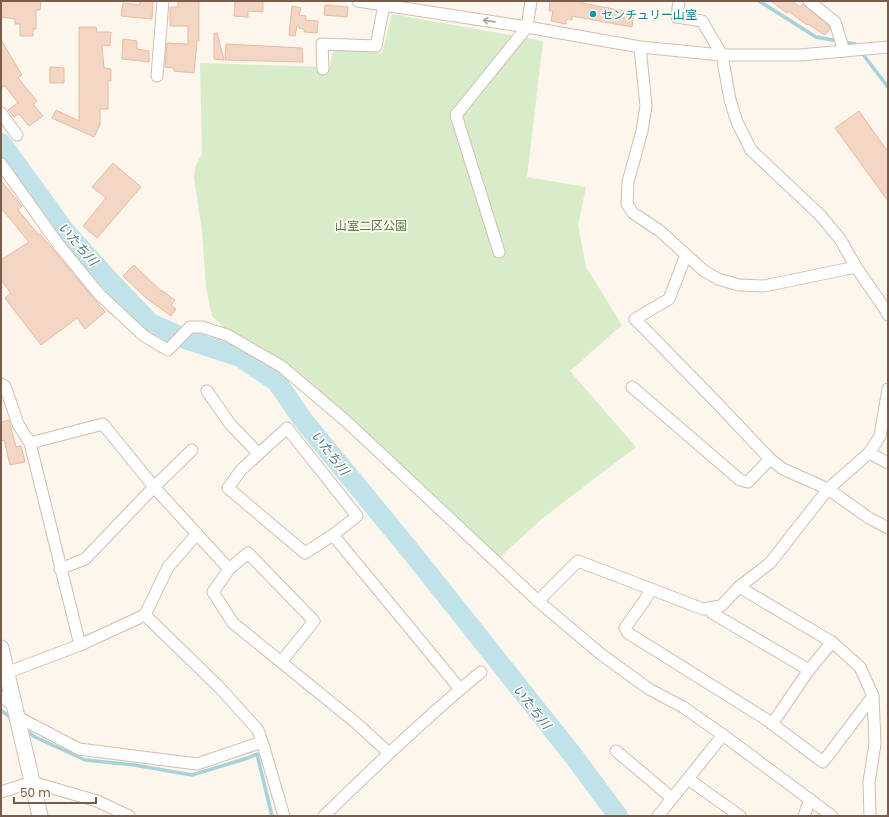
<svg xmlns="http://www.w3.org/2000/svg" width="889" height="817" font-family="Poppins,'Noto Sans JP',sans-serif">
	<rect width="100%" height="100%" fill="#fdf6ec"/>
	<path fill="#d8ecc9" d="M392,14l151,27 -16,136 59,10 -8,38 8,42 36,58 -52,46 66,76 -93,71 -43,39 -150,-140 -68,-56 -56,-32 -14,-13 -6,-28 -4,-57 -8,-53 1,-11 7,-13 -2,-91 130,4 2,-13 4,-4 46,3z"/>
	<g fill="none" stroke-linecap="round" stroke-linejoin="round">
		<g stroke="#a5d3da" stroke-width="3.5">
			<path d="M759,1l57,36 39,7 33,43"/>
			<path d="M1,710l11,9"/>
			<path d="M24,729l11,8 50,23 49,5 58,10 56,-17 9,-4 15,62"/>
		</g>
		<path stroke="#bfe3e8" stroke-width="20" d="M1,143l64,88 44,49 41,43 38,17 52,17 37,25 26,38 110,134 159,200 46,62"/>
	</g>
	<g fill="#f3d5c3" stroke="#e6bba3">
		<path d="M1,1h40l-1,9h-4v19h-3v7h-13v-12h-5v-5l-14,-2z"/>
		<path d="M140,1h13l-1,18 -31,-3 2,-13 17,2z"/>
		<path d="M178,1h21v40h-2l-3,32 -20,-2v-3l-9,-1 2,-24 21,1v-18h-18v-19h8z"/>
		<path d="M235,1h28v11l-15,-1v6l-14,-1z"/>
		<path d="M550,1h32v2l52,10 -2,14 -60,-11v4l-6,-1v5l-15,-3 2,-10h-4z"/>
		<path d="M771,1h21l8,6 3,-3 26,22 1,3 -5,6 -17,-11 -1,1 -19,-14 -1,2z"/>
		<path d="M325,5l23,2 -1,10 -23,-2z"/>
		<path d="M292,6l9,2 -2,7 7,1 -1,4 13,1 -1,12 -13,-1v-3l-5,-1v-2h-2l-2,10 -6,-1z"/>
		<path d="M79,27h17l1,5h14l-1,14 -8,-1 2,23 7,1v12h-3v28h-8v16l-6,12 -42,-19 4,-8 23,11z"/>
		<path d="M214,33h3l7,27 -10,-1z"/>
		<path d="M123,39l14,2v8l12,2v11l-27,-3z"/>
		<path d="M1,40l21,35 -4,3 19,23 -4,3 10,12 -14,10 -10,-12 -5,3 -6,-7 10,-7 -13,-17 -4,2z"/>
		<path d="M226,44l76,4 1,14 -78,-2z"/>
		<path d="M50,67l14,1v15h-14z"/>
		<path d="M859,111l29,41v49l-53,-73z"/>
		<path d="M113,163l28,24 -44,51 -14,-12 23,-28 -14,-11z"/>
		<path d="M1,181l21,25 -4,4 21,25 1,-1 65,78 -20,17 -8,-11 -36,27 -36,-47 6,-5 -10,-13v-20l28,-18 -28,-34z"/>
		<path d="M134,265l27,26v-1l14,10 -4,5 5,4 -5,7 -26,-19 -22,-21z"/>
		<path d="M9,420l7,27 5,-1 4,16 -15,3 -6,-25 -3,1v-19z"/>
	</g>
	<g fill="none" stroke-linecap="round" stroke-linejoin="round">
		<g stroke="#d1beb0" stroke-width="13">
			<g id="minor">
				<path d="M358,1l169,26 113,20 82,8h78l88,-8"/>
				<path d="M679,1l-2,16 25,4 20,34 8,45 7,22 14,28 69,65 20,24 16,28 29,42 3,6"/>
				<path d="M809,1l26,21 9,29"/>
				<path d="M640,47l6,59 -4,25 -14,51 -1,22 6,9 27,18 43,39 15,9 21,6 25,1 92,-19"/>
				<path d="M323,69l-1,-25 54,2 8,-41"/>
				<path d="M157,76l6,-75"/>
				<path d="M1,113l16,22"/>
				<path d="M1,164l57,80 41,50 45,42 24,14 22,-23h12l25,8 54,31 66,56 191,179 64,54 47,34 34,18 40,28 109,81"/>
				<path d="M499,252l-43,-137 71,-88 4,-26"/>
				<path d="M686,255l-17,44 -34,20 82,84 53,56"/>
				<path d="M1,384l4,2 13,38 12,19 50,202"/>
				<path d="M632,387l108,93 8,2 22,-23 13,10 45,20 41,29 19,10"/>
				<path d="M207,391l23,33 28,29"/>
				<path d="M287,428l70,88 -24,19 -28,18 -77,-65 13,-18z"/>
				<path d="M30,443l73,-19 51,63 75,82 -16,23 20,31 122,99 34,31"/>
				<path d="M869,453l19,10"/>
				<path d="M333,535l127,154"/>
				<path d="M60,569l25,-10 69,-72 38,-37"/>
				<path d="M229,569l19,-16 66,68 -33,41"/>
				<path d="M739,587l93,55 28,25 13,29 2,48 -6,38 1,34"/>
				<path d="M651,589l-6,11 -20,28 3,5 136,85 59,44 50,-66"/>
				<path d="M538,601l40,-40 125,48 18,-3 18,-19 31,-24 58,-74 41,-36 11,-17 8,-47"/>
				<path d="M710,608l2,5 97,57"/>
				<path d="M145,615l75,73 38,42 6,18 20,68"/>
				<path d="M6,673l74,-28 65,-30 23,-48 29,-33"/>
				<path d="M1,697l13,8"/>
				<path d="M16,716l63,33 118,15 65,-22"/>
				<path d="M772,724l37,-54 23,-28"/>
				<path d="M616,751l56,47"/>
				<path d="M688,779l52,37"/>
				<path d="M1,792l31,-10 65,19 32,15"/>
				<path d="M324,816c51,-50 102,-99 157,-144"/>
				<path d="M658,816l65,-81"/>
				<path d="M804,816l6,-17"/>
			</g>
		</g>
		<g stroke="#d6c0b0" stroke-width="17">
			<path id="secondary" d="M1,648l39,168"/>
		</g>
		<use href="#minor" stroke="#fff" stroke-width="11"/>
		<use href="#secondary" stroke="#fff" stroke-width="15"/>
	</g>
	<defs><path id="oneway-shaft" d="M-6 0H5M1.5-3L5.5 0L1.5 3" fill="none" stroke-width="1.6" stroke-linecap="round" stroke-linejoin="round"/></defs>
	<use stroke="#af9d94" href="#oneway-shaft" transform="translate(489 21) rotate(-172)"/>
	<circle fill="#0f9aa8" stroke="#fffaf3" stroke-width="1.5" cx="593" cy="14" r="4"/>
	<g text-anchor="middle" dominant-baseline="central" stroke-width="3.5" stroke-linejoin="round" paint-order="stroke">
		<g font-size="12" fill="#0d838f" stroke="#fffaf3" text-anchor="start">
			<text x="601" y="14">センチュリー山室</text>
		</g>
		<g font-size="12" fill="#537a41" stroke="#fffaf3">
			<text x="371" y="225">山室二区公園</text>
		</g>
		<g font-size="13" font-style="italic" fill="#437c86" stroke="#fffaf3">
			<text transform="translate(78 244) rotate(49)">いたち川</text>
			<text transform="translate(330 453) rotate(52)">いたち川</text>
			<text transform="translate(532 707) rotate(52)">いたち川</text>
		</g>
	</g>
	<rect width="889" height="817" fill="none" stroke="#7a5c4d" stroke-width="4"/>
	<path d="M14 797v6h82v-6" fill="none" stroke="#7a5c4d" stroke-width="2"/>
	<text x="20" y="797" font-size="12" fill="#7a5c4d" stroke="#fffaf3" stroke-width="3" paint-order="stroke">50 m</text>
</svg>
